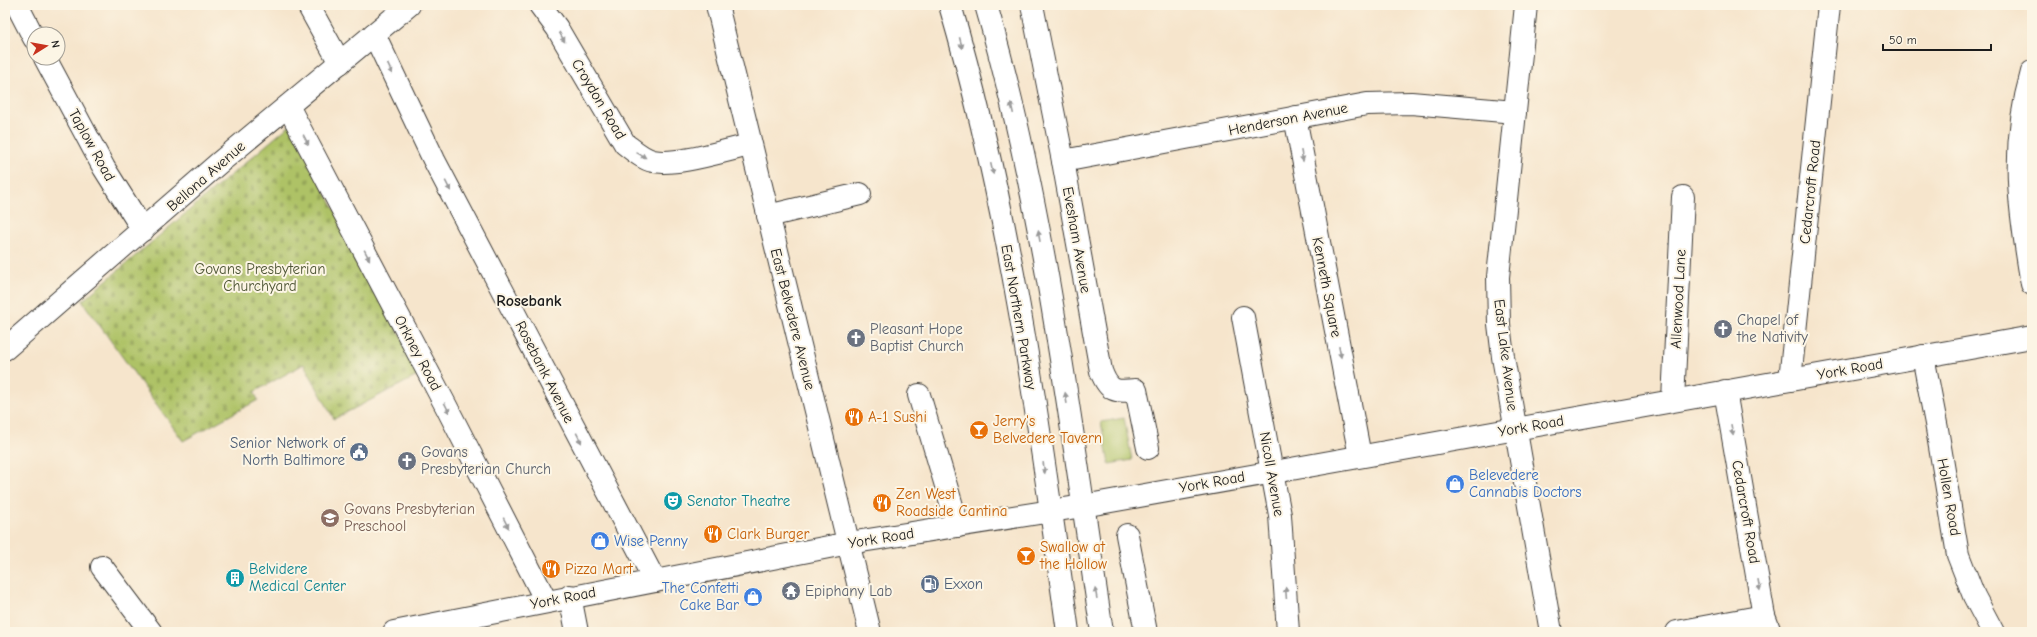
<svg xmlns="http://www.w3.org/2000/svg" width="2037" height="637" font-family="'Comic Neue',sans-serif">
	<defs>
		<pattern id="cemetery-stones" width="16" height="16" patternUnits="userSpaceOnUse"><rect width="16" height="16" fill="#aec266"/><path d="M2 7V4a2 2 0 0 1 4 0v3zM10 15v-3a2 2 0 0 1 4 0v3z" fill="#95a658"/></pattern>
	</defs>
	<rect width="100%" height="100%" fill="#fcf5e5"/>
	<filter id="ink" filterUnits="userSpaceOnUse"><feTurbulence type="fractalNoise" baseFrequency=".025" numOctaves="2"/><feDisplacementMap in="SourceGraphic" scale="8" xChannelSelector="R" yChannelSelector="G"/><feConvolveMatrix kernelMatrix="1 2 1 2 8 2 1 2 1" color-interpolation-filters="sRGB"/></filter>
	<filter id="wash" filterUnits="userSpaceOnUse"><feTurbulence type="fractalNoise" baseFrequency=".012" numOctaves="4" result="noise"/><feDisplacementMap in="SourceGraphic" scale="16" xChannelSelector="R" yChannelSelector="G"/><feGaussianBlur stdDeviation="0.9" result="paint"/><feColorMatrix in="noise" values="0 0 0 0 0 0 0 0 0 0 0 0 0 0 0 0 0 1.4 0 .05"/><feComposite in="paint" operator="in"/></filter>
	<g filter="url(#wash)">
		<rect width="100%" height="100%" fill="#f6e5cc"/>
		<path fill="url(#cemetery-stones)" stroke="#656f41" d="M290,125l131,249 -87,45 -30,-55 -50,28 4,8 -75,41 -101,-140z"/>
		<path fill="#aec266" stroke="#656f41" d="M1124,418l8,42 -23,4 -8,-42z"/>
	</g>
	<g filter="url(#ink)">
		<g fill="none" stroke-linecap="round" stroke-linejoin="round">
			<g stroke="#3d3a36" stroke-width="24">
				<g id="minor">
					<path d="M17,5l17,33"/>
					<path d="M308,5l32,58"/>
					<path d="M540,5l17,23 68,116c8,6 18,15 28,17 24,5 73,-11 97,-16"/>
					<path d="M717,5l153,627"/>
					<path d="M1032,5l31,156 38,210c8,21 14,21 35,19l12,58"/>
					<path d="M1526,5l-28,272 1,47 4,33 48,275"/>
					<path d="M374,34l60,126 221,421"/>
					<path d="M45,58l59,110 39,62"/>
					<path d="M2032,72c-22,76 -13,136 0,212"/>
					<path d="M288,106l158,300 100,195"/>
					<path d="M1295,117l65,339"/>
					<path d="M1063,161l304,-57 44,-1 104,9"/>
					<path d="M768,216l92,-22"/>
					<path d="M1243,317l37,198 8,117"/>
					<path d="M5,349l214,-186 190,-158"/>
					<path d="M1923,356l14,73 21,126 16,41 19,36"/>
					<path d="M1790,380l39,-375"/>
					<path d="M1725,391l39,225 6,16"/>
					<path d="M919,395l39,131"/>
					<path d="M1673,400l10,-203"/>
					<path d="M1127,535l19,97"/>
					<path d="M102,567l49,65"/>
					<path d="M570,596l7,36"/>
					<path d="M1677,632l87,-16"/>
				</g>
			</g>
			<g stroke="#3d3a36" stroke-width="24">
				<g id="major">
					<path d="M950,5c60,204 89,417 118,627"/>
					<path d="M986,5c59,204 84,417 116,627"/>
					<path d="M394,632l455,-89 234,-37 949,-169"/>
				</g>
			</g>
			<use href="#minor" stroke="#fff" stroke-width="22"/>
			<use href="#major" stroke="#fff" stroke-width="22"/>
		</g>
		<defs><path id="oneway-solid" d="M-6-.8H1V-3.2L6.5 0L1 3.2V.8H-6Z"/></defs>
		<g fill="#999">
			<use href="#oneway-solid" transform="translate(562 37) rotate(60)"/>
			<use href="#oneway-solid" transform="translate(961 43) rotate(75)"/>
			<use href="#oneway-solid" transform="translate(390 69) rotate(65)"/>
			<use href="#oneway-solid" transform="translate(1012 108) rotate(-103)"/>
			<use href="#oneway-solid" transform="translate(306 140) rotate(62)"/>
			<use href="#oneway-solid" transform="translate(641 155) rotate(30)"/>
			<use href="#oneway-solid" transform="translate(1302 156) rotate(79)"/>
			<use href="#oneway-solid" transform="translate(992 169) rotate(77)"/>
			<use href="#oneway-solid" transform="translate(448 186) rotate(63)"/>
			<use href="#oneway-solid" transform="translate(1039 236) rotate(-100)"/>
			<use href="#oneway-solid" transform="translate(367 255) rotate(62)"/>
			<use href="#oneway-solid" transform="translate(1340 352) rotate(79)"/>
			<use href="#oneway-solid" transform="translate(1066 398) rotate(-99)"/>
			<use href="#oneway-solid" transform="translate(447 408) rotate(63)"/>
			<use href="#oneway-solid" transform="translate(1732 430) rotate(80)"/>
			<use href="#oneway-solid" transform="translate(579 438) rotate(63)"/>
			<use href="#oneway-solid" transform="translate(1044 468) rotate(81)"/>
			<use href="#oneway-solid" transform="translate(506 523) rotate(63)"/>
			<use href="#oneway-solid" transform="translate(1759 585) rotate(80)"/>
			<use href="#oneway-solid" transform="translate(1096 593) rotate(-99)"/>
			<use href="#oneway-solid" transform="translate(1286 593) rotate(-94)"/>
		</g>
	</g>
	<defs>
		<g id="church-disc" transform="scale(1)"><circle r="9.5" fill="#6b7280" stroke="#fcf5e5"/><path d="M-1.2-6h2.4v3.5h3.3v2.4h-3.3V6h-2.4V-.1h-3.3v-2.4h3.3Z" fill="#fff"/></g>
		<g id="restaurant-disc" transform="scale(1)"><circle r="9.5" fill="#e8710a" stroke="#fcf5e5"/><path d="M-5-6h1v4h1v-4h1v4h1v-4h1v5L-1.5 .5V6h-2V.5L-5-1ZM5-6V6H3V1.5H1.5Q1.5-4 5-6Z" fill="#fff"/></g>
		<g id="bar-disc" transform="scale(1)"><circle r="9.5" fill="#e8710a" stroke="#fcf5e5"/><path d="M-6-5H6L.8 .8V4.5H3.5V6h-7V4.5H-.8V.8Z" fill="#fff"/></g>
		<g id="civic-disc" transform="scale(1)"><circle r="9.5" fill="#5c6f8a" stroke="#fcf5e5"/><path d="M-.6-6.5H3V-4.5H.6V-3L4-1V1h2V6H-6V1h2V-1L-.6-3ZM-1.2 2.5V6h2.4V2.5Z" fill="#fff"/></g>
		<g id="shop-disc" transform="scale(1)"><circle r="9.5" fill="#3f7fe0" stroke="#fcf5e5"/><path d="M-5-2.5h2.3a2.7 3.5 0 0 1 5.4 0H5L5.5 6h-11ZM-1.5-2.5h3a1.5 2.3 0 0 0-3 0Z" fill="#fff"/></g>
		<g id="theatre-disc" transform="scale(1)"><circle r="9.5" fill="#0f9aa8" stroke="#fcf5e5"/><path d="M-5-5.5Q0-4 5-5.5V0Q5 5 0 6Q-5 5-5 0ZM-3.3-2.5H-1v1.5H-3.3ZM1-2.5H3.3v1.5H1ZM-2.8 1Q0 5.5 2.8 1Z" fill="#fff"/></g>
		<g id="school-disc" transform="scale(1)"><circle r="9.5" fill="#8d6e63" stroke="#fcf5e5"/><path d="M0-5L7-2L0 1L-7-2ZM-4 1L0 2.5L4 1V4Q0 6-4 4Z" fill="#fff"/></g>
		<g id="building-disc" transform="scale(1)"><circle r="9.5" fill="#0f9aa8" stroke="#fcf5e5"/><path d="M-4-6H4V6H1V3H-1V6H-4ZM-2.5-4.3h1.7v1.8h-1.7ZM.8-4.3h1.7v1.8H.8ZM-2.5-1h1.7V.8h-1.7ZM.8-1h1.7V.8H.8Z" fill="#fff"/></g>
		<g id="fuel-disc" transform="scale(1)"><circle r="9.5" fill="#5c6f8a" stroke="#fcf5e5"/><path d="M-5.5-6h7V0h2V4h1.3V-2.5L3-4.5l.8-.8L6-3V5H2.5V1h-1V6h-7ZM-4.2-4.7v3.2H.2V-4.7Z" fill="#fff"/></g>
		<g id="temple-disc" transform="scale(1)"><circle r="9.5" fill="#6b7280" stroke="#fcf5e5"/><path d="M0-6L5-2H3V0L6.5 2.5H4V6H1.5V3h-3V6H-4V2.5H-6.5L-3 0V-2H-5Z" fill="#fff"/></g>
	</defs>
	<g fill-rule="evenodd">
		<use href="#church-disc" x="1723" y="329"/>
		<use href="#church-disc" x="856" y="338"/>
		<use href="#restaurant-disc" x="854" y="417"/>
		<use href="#bar-disc" x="979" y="430"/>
		<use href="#civic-disc" x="359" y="452"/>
		<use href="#church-disc" x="407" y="461"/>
		<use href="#shop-disc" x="1455" y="484"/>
		<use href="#theatre-disc" x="673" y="501"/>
		<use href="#restaurant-disc" x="882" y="503"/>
		<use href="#school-disc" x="330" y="518"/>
		<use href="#restaurant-disc" x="713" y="534"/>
		<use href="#shop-disc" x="600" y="541"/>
		<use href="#bar-disc" x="1026" y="556"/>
		<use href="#restaurant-disc" x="551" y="569"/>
		<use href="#building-disc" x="235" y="578"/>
		<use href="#fuel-disc" x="930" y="584"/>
		<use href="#temple-disc" x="791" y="591"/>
		<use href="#shop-disc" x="753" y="597"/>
	</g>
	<g text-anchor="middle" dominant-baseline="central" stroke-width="4" stroke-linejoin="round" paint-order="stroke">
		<g font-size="15" fill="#1c1c1c" stroke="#fcf5e5">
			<text transform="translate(599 99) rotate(59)">Croydon Road</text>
			<text transform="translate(1288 119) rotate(-11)">Henderson Avenue</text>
			<text transform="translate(92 145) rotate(61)">Taplow Road</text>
			<text transform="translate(206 176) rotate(-41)">Bellona Avenue</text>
			<text transform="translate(1810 192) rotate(-84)">Cedarcroft Road</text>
			<text transform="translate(1077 240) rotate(80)">Evesham Avenue</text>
			<text transform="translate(1327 287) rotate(79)">Kenneth Square</text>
			<text transform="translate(1678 299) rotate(-87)">Allenwood Lane</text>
			<text transform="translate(1019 317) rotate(80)">East Northern Parkway</text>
			<text transform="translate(793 319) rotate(76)">East Belvedere Avenue</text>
			<text transform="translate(418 353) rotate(62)">Orkney Road</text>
			<text transform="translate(1506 355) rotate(83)">East Lake Avenue</text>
			<text transform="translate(1850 369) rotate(-10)">York Road</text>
			<text transform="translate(545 372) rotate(63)">Rosebank Avenue</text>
			<text transform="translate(1531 426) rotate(-10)">York Road</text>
			<text transform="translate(1272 474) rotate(80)">Nicoll Avenue</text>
			<text transform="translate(1212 482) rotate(-10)">York Road</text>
			<text transform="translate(1949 497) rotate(80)">Hollen Road</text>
			<text transform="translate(1746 512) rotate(80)">Cedarcroft Road</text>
			<text transform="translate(881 538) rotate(-9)">York Road</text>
			<text transform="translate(563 598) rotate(-11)">York Road</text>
		</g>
		<g font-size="15" fill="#4f5636" stroke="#fcf5e5">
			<text x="260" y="269">Govans Presbyterian<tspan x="260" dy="17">Churchyard</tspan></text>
		</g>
		<g font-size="15" fill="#5b616d" stroke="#fcf5e5" text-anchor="start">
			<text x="1737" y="320">Chapel of<tspan x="1737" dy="17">the Nativity</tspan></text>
			<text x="870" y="329">Pleasant Hope<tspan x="870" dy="17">Baptist Church</tspan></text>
			<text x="421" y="452">Govans<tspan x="421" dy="17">Presbyterian Church</tspan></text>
			<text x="805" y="591">Epiphany Lab</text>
		</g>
		<g font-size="15" fill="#c56008" stroke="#fcf5e5" text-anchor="start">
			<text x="868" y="417">A-1 Sushi</text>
			<text x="993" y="421">Jerry's<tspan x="993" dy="17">Belvedere Tavern</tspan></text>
			<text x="896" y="494">Zen West<tspan x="896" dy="17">Roadside Cantina</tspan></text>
			<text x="727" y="534">Clark Burger</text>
			<text x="1040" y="547">Swallow at<tspan x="1040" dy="17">the Hollow</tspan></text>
			<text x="565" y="569">Pizza Mart</text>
		</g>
		<g font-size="15" fill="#4e5e75" stroke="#fcf5e5" text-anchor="end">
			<text x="345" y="443">Senior Network of<tspan x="345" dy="17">North Baltimore</tspan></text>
			<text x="944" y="584" text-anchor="start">Exxon</text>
		</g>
		<g font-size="15" fill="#366cbe" stroke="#fcf5e5" text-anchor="start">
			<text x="1469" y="475">Belevedere<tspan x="1469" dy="17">Cannabis Doctors</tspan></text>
			<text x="614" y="541">Wise Penny</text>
			<text x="739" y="588" text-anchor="end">The Confetti<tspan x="739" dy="17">Cake Bar</tspan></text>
		</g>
		<g font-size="15" fill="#0d838f" stroke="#fcf5e5" text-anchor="start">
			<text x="687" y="501">Senator Theatre</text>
			<text x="249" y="569">Belvidere<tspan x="249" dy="17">Medical Center</tspan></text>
		</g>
		<g font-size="15" fill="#785e54" stroke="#fcf5e5" text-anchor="start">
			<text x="344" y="509">Govans Presbyterian<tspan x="344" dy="17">Preschool</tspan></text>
		</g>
		<g font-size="16" font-weight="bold" fill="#1c1c1c" stroke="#fcf5e5">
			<text x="529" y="301">Rosebank</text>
		</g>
	</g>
	<rect width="2037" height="637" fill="none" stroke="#fcf5e5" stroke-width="20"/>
	<g transform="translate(46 46) rotate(79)"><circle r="19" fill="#fcf5e5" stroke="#a29e95"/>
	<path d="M0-3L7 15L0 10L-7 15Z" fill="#c8321e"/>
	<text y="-6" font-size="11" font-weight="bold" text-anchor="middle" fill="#1c1c1c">N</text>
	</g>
	<path d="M1883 44v6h108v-6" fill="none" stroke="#1c1c1c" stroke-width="2"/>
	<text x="1889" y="44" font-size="12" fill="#1c1c1c" stroke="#fcf5e5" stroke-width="3" paint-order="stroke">50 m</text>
</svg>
